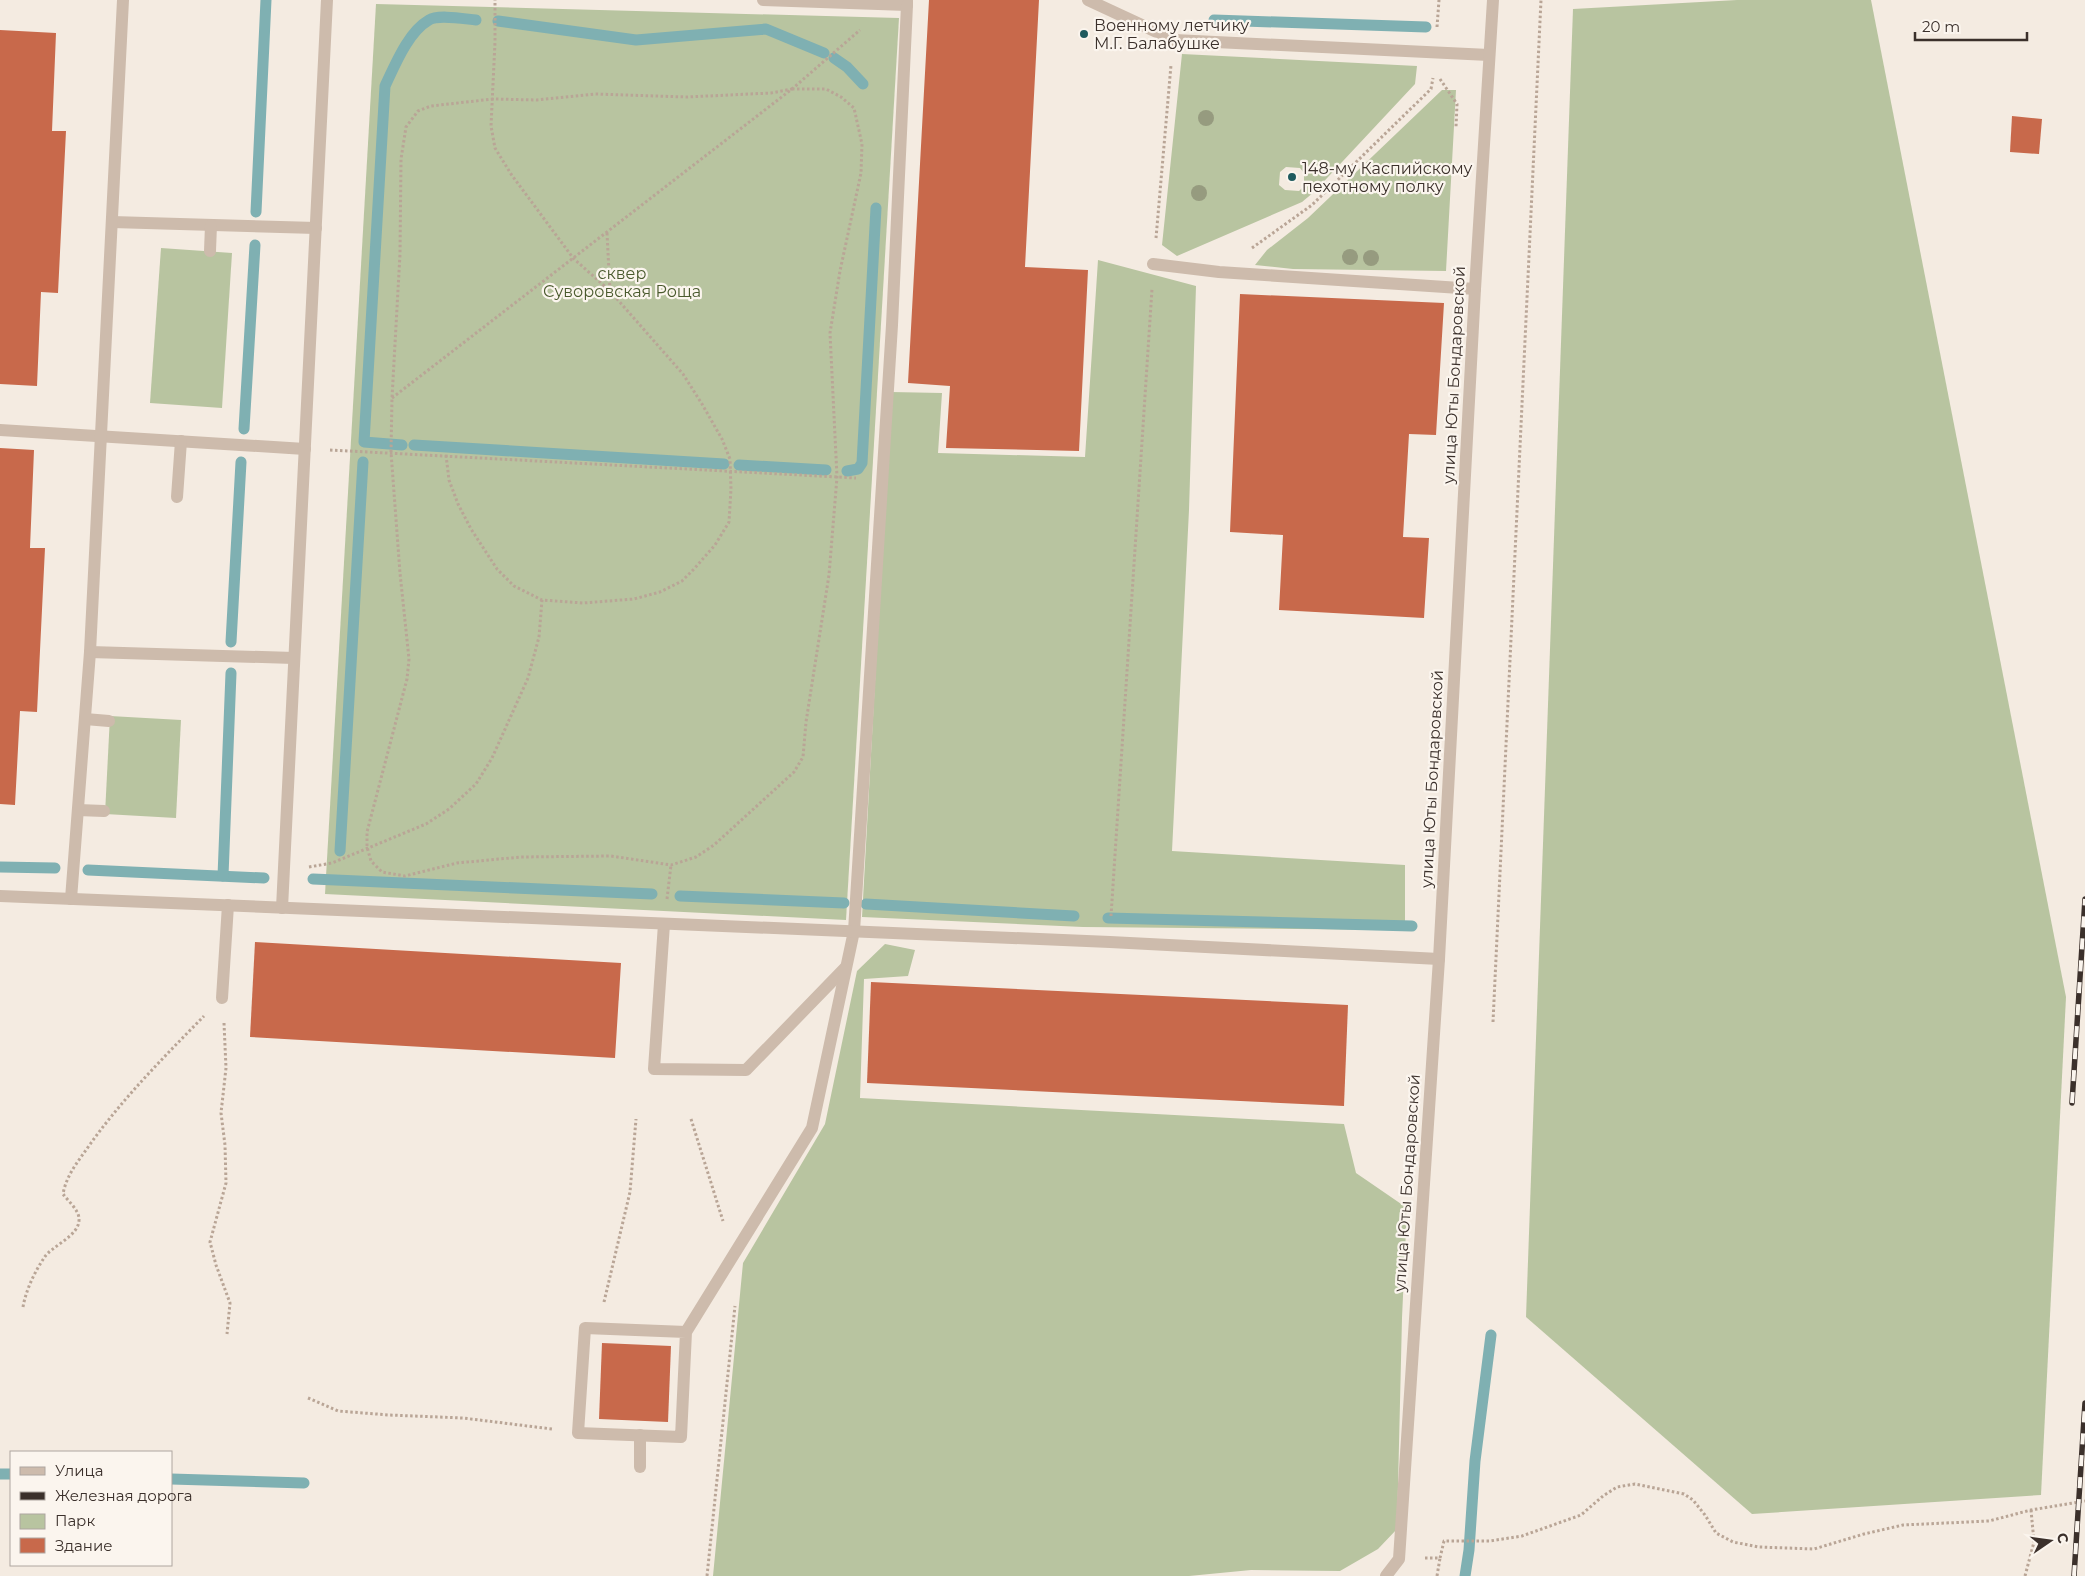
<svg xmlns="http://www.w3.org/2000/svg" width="2085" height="1576" font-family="Montserrat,sans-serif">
	<rect width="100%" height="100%" fill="#f4ebe1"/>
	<g fill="#b8c4a0" fill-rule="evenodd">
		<path d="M1737,0h134l195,997 -25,498 -289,19 -226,-197 47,-1308z"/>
		<path d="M376,4l523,14 -53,902 -521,-26z"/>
		<path d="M1182,54l235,12 -2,18 -101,108 -12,10 -125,54 -15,-11zM1286,167l14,1 4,5v13l-5,5 -14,-1 -6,-5 1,-13z"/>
		<path d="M1442,90h14l-10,181 -153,-2 -38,-4 12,-15 41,-32z"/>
		<path d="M161,248l71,5 -10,155 -72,-5z"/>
		<path d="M1098,260l98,26 -7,224 -17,341 233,14v65l-322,-3 -221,-10 29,-525 51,1 -4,60 147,4z"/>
		<path d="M110,716l71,4 -5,98 -71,-4z"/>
		<path d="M885,944l30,6 -7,26 -44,3 -4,119 484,26 12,49 51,35 -5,110 -5,211 -19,20 -38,22 -89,-1 -62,6h-476l30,-313 82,-139 32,-153z"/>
	</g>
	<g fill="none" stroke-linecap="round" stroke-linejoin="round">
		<g stroke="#7fb0b2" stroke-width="11">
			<path d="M1214,20l212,7"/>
			<path d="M498,21l138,19 130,-11 58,24"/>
			<path d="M834,58l13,9 16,17"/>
			<path d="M256,212l10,-212"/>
			<path d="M244,429l11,-184"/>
			<path d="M402,445l-38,-3 21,-356c10,-21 23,-54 44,-66 9,-6 36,-1 47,0"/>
			<path d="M414,445l310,19"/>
			<path d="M739,465l87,5"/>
			<path d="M847,471l11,-2 4,-6 14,-255"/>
			<path d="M231,642l10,-180"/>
			<path d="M340,851l23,-389"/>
			<path d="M0,867l55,1"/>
			<path d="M88,870l176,8"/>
			<path d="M223,876l8,-203"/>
			<path d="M313,879l339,15"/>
			<path d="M680,896l164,7"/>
			<path d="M866,904l208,12"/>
			<path d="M1108,918l304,8"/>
			<path d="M0,1474h11"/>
			<path d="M171,1479l133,4"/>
			<path d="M1465,1576l4,-26 6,-89 16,-126"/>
		</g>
	</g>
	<g fill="#c8694b">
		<path d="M929,0h110l-14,267 63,3 -9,181 -133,-3 4,-62 -42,-3z"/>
		<path d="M0,30l56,3 -4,98h14l-8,162 -17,-1 -4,94 -37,-2z"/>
		<path d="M2012,116l30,3 -3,35 -29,-2z"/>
		<path d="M1240,294l204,9 -8,132 -27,-1 -6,103 26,1 -5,80 -145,-8 4,-75 -53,-3z"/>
		<path d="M0,448l34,2 -4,98h15l-8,164 -17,-1 -5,94 -15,-1z"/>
		<path d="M255,942l366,21 -6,95 -365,-21z"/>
		<path d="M871,982l477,23 -4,101 -477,-23z"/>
		<path d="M602,1343l69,3 -3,76 -69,-3z"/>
	</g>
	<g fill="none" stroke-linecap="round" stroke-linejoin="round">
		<g stroke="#b9a596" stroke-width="3" stroke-dasharray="2.5 2.5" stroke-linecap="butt">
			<path d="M1437,27l2,-27"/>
			<path d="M1440,79l17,25 -1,23"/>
			<path d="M792,89h34l15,8 13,11 8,36 -1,29 -21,98 -10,62 7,144 -8,98 -23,147 -3,35 -9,15 -80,73 -18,12 -25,8 -60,-9 -90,1 -64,6 -52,13 -23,-4 -11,-11 -4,-14v-15l40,-153 2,-20 -9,-86 -9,-121 1,-54 8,-144 1,-95 5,-32 12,-16 13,-5 62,-7 44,1 58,-6 92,3 84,-4z"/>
			<path d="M607,233l3,58"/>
			<path d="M1156,238l15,-173"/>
			<path d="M1252,248l60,-43 119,-116 2,-11"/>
			<path d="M392,398l400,-309 68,-59"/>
			<path d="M330,450l526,28"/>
			<path d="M446,455l3,25 9,24 13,25 26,40 17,17 28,14 41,3 51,-4 26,-7 22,-11 12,-12 21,-24 14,-23 2,-33 -1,-30 -8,-20 -20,-35 -19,-30 -73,-83 -37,-33 -62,-84 -16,-26 -4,-22 4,-84v-42"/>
			<path d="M309,867l23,-4 94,-39 23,-15 27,-25 16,-26 36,-80 11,-41 3,-37"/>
			<path d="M667,899l4,-34"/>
			<path d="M1111,916l41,-627"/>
			<path d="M1493,1022l48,-1022"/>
			<path d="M224,1023l2,45 -5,45 4,32 1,38 -16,59 6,23 14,38 -3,31"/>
			<path d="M691,1119l32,102"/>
			<path d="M604,1302l26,-110 6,-73"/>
			<path d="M23,1307c3,-17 11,-34 21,-49 7,-12 36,-22 35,-39 0,-9 -11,-18 -16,-25 3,-17 13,-30 23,-44 34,-49 77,-92 118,-134"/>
			<path d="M308,1398l30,13 51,4 74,3 89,11"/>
			<path d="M1425,1558h15l4,-17h46l32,-5 59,-21 22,-19 14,-9 18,-3 49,10 9,6 12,15 11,18 17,9 26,5 55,2 50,-15 39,-9 86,-4 42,-11 54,-9"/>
			<path d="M707,1576l28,-270"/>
			<path d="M1437,1576l3,-18"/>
			<path d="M2025,1576l9,-34 -3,-32"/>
		</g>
		<g stroke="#cdbbac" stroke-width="12">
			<path d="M763,0l144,5v-5"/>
			<path d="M1088,0l86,40 315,15"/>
			<path d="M112,222l204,6"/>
			<path d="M210,251l1,-26"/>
			<path d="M1153,264l66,8 256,17"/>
			<path d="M0,430l305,19"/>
			<path d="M177,497l4,-56"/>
			<path d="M90,652l204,6"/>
			<path d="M85,719l24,2"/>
			<path d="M78,810l26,1"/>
			<path d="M71,899l19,-247 33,-652"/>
			<path d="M664,924l-10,145 92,1 100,-103"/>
			<path d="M222,998l6,-93"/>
			<path d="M686,1332l-101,-4 -7,105 103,4 5,-105 126,-204 42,-197 38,-606 15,-320"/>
			<path d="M640,1435v32"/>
		</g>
		<g stroke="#cdbbac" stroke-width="12">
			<path d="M0,896l1110,46 329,17"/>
			<path d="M282,908l45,-908"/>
			<path d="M1386,1576l13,-17 40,-600 36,-670 18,-289"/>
		</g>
		<g stroke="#3b302b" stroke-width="5.5">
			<g id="rail">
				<path d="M2072,1103l13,-204"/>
				<path d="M2074,1576l11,-173"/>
			</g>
		</g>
		<use href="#rail" stroke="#fbf5ee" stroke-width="4" stroke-dasharray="11" stroke-linecap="butt"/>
	</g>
	<g fill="#969b7f">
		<circle cx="1206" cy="118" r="8"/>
		<circle cx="1199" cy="193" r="8"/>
		<circle cx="1350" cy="257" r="8"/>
		<circle cx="1371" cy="258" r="8"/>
	</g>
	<g fill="#1f5a5e" stroke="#fbf5ee" stroke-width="2">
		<circle cx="1084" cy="34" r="5"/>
		<circle cx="1292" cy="177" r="5"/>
	</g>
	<g text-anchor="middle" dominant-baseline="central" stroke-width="4.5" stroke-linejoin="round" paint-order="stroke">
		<g font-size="16" fill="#3b302b" stroke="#fbf5ee" text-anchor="start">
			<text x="1094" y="25">Военному летчику<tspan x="1094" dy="18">М.Г. Балабушке</tspan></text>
			<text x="1302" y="168">148-му Каспийскому<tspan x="1302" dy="18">пехотному полку</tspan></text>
		</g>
		<g font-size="16" fill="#4a5a2e" stroke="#fbf5ee">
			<text x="622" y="273">сквер<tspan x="622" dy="18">Суворовская Роща</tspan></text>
		</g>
		<g font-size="16" fill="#3b302b" stroke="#fbf5ee">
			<text transform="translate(1454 375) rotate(-87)">улица Юты Бондаровской</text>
			<text transform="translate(1432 779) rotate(-87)">улица Юты Бондаровской</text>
			<text transform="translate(1407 1183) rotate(-86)">улица Юты Бондаровской</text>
		</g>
	</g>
	<rect x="10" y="1451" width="162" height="115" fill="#fbf5ee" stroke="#aea6a0"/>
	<rect x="20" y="1467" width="25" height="8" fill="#cdbbac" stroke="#aea6a0"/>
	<text x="55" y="1476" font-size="15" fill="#3b302b">Улица</text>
	<rect x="20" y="1492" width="25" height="8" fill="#3b302b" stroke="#aea6a0"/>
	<text x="55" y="1501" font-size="15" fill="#3b302b">Железная дорога</text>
	<rect x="20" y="1514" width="25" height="15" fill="#b8c4a0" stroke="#aea6a0"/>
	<text x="55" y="1526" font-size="15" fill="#3b302b">Парк</text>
	<rect x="20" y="1538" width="25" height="15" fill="#c8694b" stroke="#aea6a0"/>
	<text x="55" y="1551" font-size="15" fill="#3b302b">Здание</text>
	<g transform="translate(2050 1541) rotate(77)" stroke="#fbf5ee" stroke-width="4" paint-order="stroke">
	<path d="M0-4L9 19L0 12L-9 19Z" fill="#3b302b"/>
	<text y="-8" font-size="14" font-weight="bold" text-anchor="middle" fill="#3b302b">С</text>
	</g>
	<path d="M1915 32v8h112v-8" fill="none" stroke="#3b302b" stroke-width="2.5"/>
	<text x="1922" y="32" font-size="15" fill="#3b302b" stroke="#fbf5ee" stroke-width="4" paint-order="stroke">20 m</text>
</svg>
